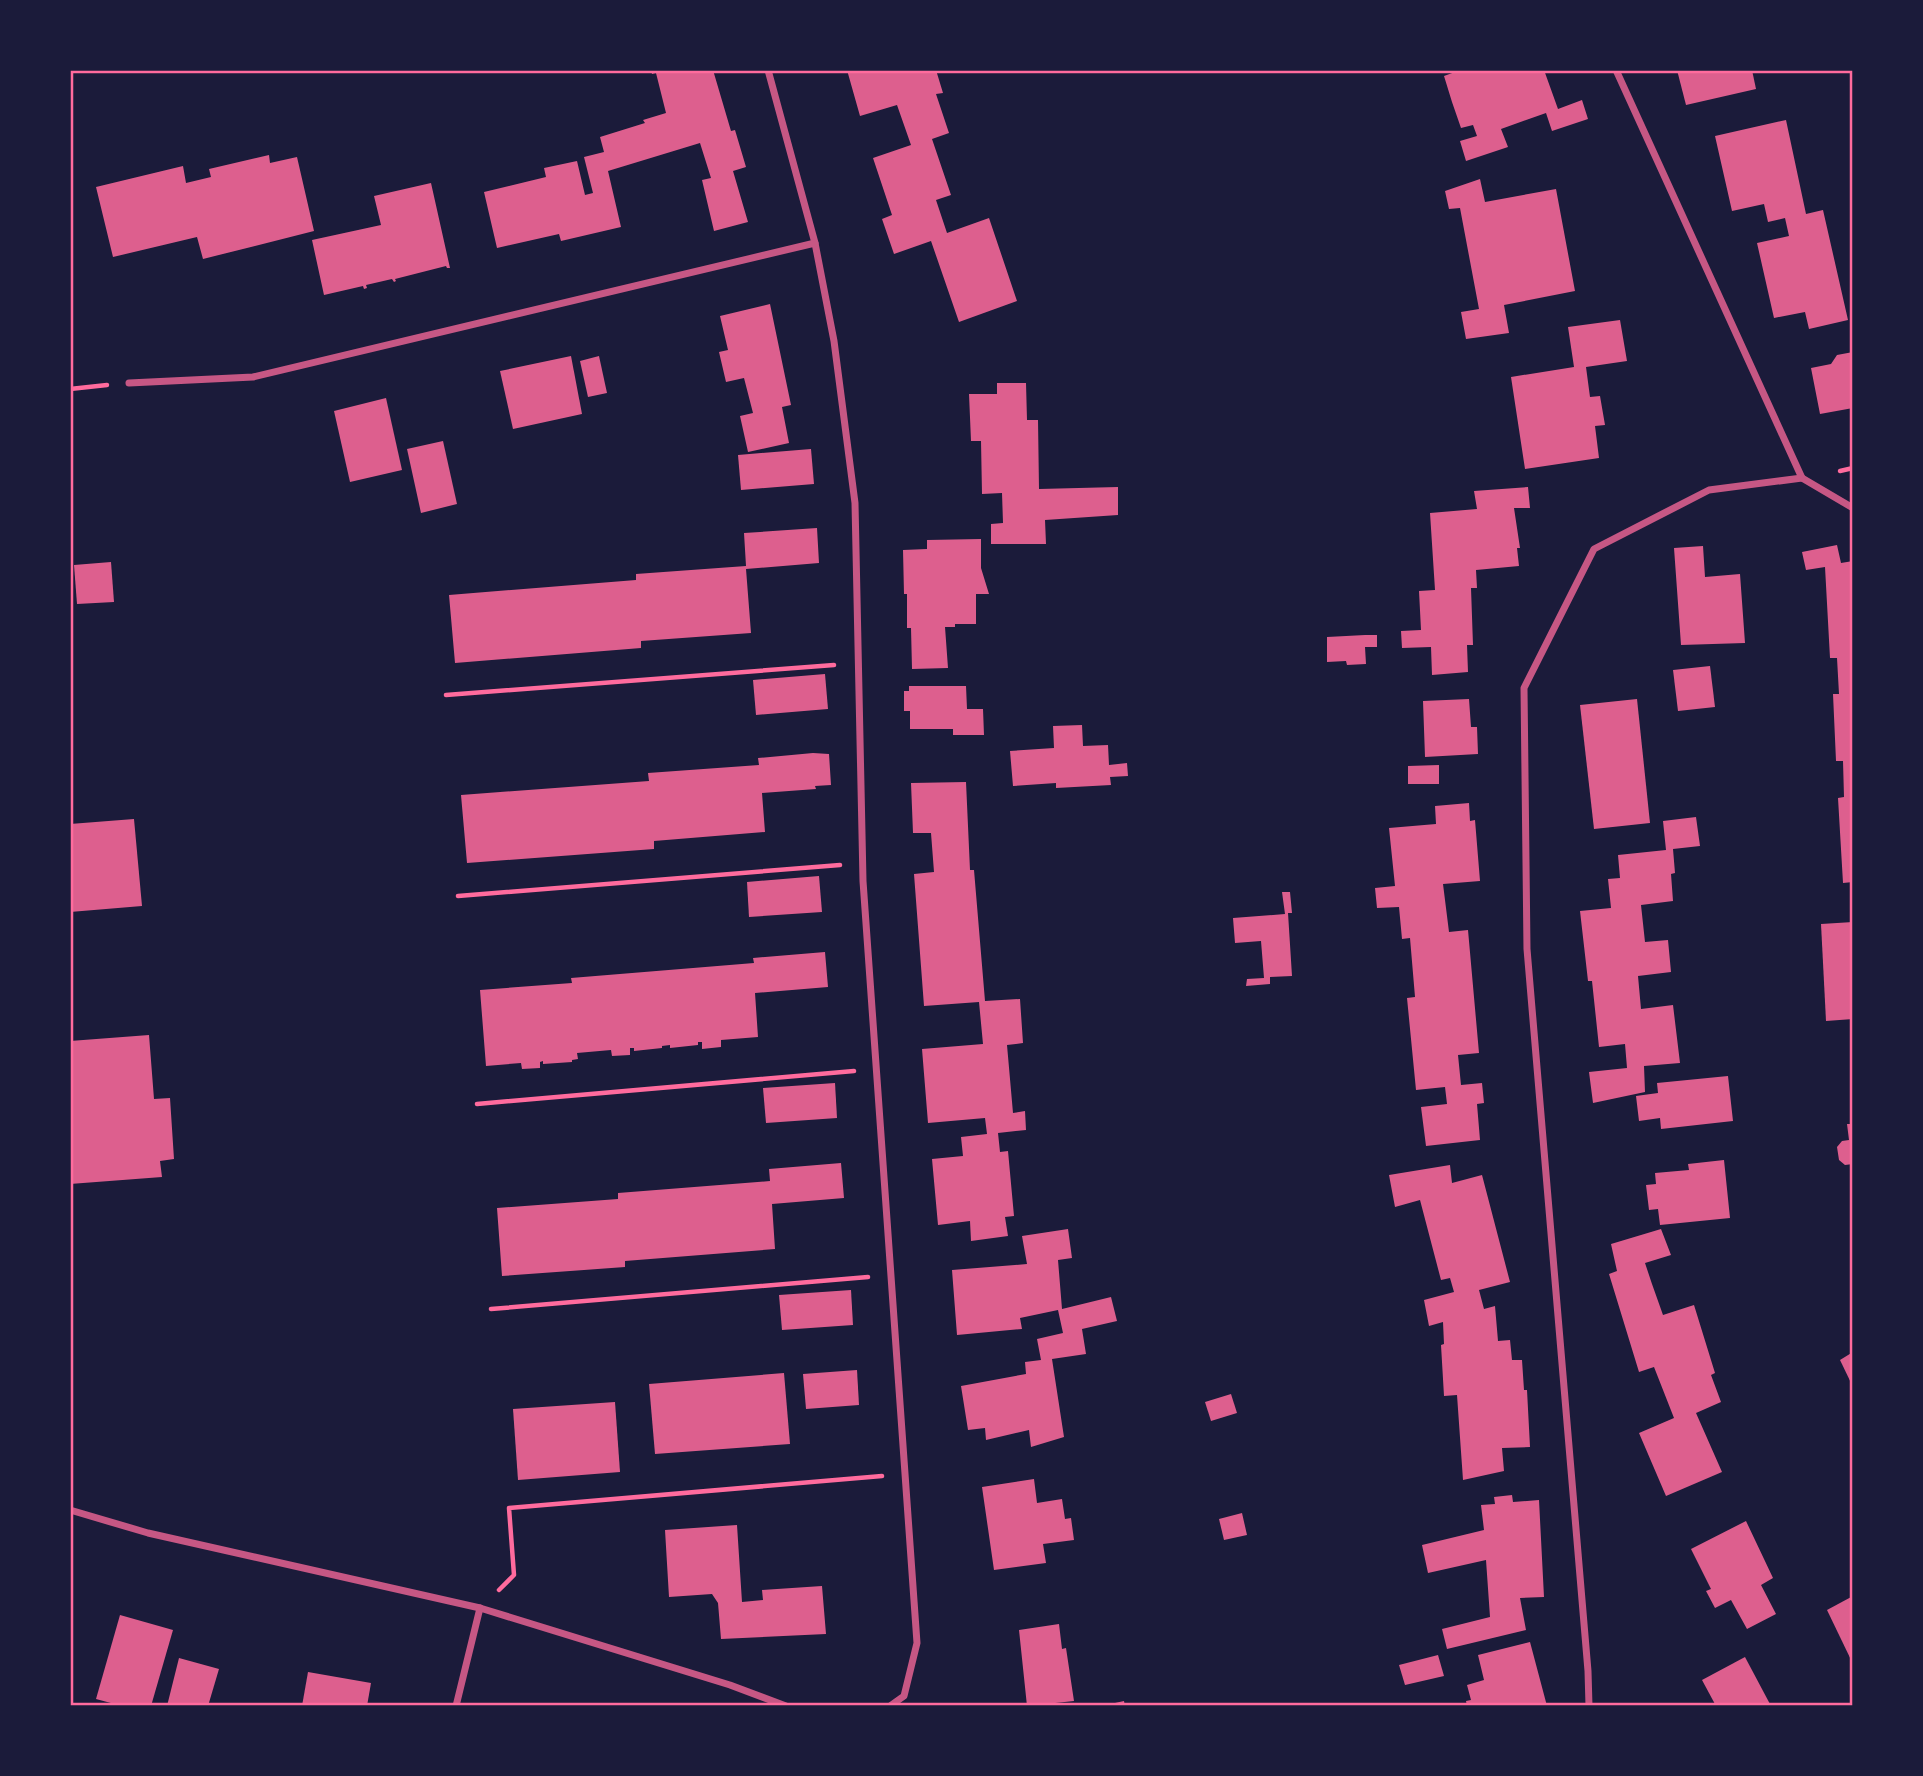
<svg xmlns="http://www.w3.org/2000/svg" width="1923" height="1776" font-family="Manrope,sans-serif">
	<rect width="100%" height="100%" fill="#1b1b3a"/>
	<g fill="#dd5f8e">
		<path d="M651,70h62l18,61 4,-1 11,37 -13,4 15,51 -34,9 -12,-51 9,-2 -11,-35 -92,28 13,56 -60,14 -2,-7 -62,14 -13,-56 62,-15 -2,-9 33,-7 8,34 8,-2 -9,-36 20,-5 -4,-15 45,-14 -2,-3 23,-7 -10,-40 -4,1z"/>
		<path d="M847,70h89l7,23 -7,1 13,39 -17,6 19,56 -15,5 11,33 42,-15 28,83 -58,21 -28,-81 -37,13 -12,-35 10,-4 -19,-57 38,-13 -14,-40 -37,11z"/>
		<path d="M1454,70h90l14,39 24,-9 6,19 -36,12 -6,-18 -45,16 7,18 -42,14 -6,-20 17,-5 -4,-11 -12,3 -9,-26 -8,-26 11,-4z"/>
		<path d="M1677,70h75l4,19 -70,16z"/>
		<path d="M1786,120l20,94 17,-4 25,110 -39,9 -4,-17 -31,6 -17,-75 32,-7 -4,-18 -17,4 -4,-18 -32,7 -17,-75z"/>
		<path d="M269,155l1,8 27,-6 17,74 -111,28 -6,-22 -84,20 -17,-70 87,-21 3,17 25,-6 -2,-8z"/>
		<path d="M1480,179l5,23 71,-13 19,102 -71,14 5,28 -43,6 -5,-27 18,-3 -19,-101 -11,1 -4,-18z"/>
		<path d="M431,183l19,85h-3l-1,-2 -51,13 1,2 -2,1 -2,-3 -26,6 1,3 -3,1 -1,-3 -39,9 -12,-55 69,-15 -7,-29z"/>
		<path d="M770,304l21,101 -9,2 7,36 -41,9 -8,-36 13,-3 -9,-35 -18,4 -7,-30 9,-2 -8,-34z"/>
		<path d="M1620,320l7,41 -41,6 4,30 10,-1 5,29 -10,1 4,32 -74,11 -14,-92 63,-10 -6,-40z"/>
		<path d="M1853,352v56l-33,6 -9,-46 20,-4 6,-9z"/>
		<path d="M571,356l11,58 -69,15 -13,-58z"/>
		<path d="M599,356l8,37 -19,4 -8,-36z"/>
		<path d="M997,383h29l1,37h11l1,69 79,-2v28l-73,5 1,24h-55v-20l12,-1 -1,-30 -20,1 -1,-53h-10l-2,-47h28z"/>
		<path d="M386,398l16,72 -52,12 -16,-71z"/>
		<path d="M443,441l14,63 -36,9 -14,-64z"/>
		<path d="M811,449l3,35 -73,6 -3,-35z"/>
		<path d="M1528,487l2,21h-16l6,40h-3l2,18 -43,4 1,18h-6l2,57h-6l1,27 -36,3 -1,-28 -29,1 -1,-17 20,-1 -2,-39 16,-1 -5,-77 47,-4 -3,-18z"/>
		<path d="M817,528l2,35 -73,6 5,64 -110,8v7l-186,15 -6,-68 187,-15v-6l110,-8 -2,-33z"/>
		<path d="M981,539v29l8,26h-13v30h-21v3h-10l3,41 -36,1 -1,-41h-4v-34h-3l-1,-44 24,-1v-9z"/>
		<path d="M1837,545l4,18 12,-2v321l-10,1 -5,-85 6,-1 -1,-36h-7l-3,-67h6l-2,-36h-7l-5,-91 -19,3 -4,-18z"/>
		<path d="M1703,546l2,31 35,-3 5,69 -64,2 -7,-97z"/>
		<path d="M111,562l3,40 -37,2 -3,-39z"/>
		<path d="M1365,635h12v12h-12l1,17 -19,1 -1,-4 -19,1v-25z"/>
		<path d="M1710,666l5,41 -37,4 -5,-41z"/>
		<path d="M825,674l3,35 -72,6 -3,-35z"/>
		<path d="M909,686h57l1,23h16l1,26h-31v-6h-43v-18h-6v-20h5z"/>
		<path d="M1469,699l2,28h6l1,27 -53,3 -2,-56z"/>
		<path d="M1637,699l13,124 -56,6 -14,-124z"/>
		<path d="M1082,725l1,21 25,-1 1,20 18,-2 1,13 -18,1 1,8 -55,3v-5l-43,3 -3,-35 44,-3 -1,-22z"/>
		<path d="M813,753l16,1 2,31 -16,1 1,3 -54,4 3,39 -111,9v8l-187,14 -6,-68 188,-14 -1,-8 111,-8 -1,-7z"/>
		<path d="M1439,765v19h-31v-18z"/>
		<path d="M966,782l4,88h4l11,131 35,-2 3,44 -16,2 6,68 12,-2 1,19 -28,3 2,19 8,-1 6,65 -9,1 3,19 -37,5 -1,-20 -32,4 -6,-66 31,-3 -2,-19 26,-3 -2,-16 -57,5 -6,-74 61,-5 -4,-42 -55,4 -10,-132 20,-2 -3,-39h-18l-2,-50z"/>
		<path d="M1469,803l1,18 5,-1 5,61 -37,3 6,48 19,-2 11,123 -21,2 3,30 21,-2 2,20 -7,1 3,36 -54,6 -5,-39 26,-3 -2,-17 -29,3 -9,-92 8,-1 -5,-59 -8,1 -3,-32 -22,1 -2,-20 20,-2 -6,-58 47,-4 -1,-18z"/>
		<path d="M1696,817l4,29 -27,3 2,24 -4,1 2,27 -32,4 4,37 23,-2 3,32 -33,4 3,33 32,-4 7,58 -36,3 1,26 -52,11 -4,-31 38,-4 -2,-24 -26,3 -7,-66h-4l-8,-70 31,-3 -3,-29 12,-1 -2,-23 48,-5 -3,-29z"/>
		<path d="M134,819l8,87 -72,6v-88z"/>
		<path d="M819,876l3,36 -73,5 -2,-35z"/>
		<path d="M1282,892h8l2,21h-4l4,63 -22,1v7l-24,2 1,-7 17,-1 -3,-37 -26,2 -2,-25 52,-4z"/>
		<path d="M1853,922v97l-27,2 -5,-97z"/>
		<path d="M825,952l3,35 -73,6 3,44 -37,3v7l-19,2v-7h-4v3l-28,3v-3l-8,1v2l-28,3v-3h-4v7l-18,1 -1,-6 -34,3 1,6 -6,1v2l-29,2v-3l-3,1v6l-18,1 -1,-6 -35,3 -6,-76 92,-7 -1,-5 183,-15 -1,-5z"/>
		<path d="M149,1035l5,64 16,-1 4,61 -14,2 2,16 -92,7v-143z"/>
		<path d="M1728,1076l5,45 -72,8 -1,-11 -21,3 -3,-25 22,-3 -1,-10z"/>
		<path d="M835,1083l2,35 -71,5 -3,-35z"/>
		<path d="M1847,1124h6v40l-8,1 -6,-5 -2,-13 5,-6 7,-1z"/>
		<path d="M1724,1160l6,58 -70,7 -2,-16 -9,1 -3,-25 10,-1 -1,-11 34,-3 -1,-6z"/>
		<path d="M841,1163l3,35 -72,6 3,45 -150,12v6l-123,9 -5,-68 121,-9v-6l152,-12 -1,-12z"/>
		<path d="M1450,1165l2,18 30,-8 28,107 -31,8 5,19 11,-3 3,35 12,-1 2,20h10l2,30h3l3,57 -28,1 2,23 -41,9 -6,-85 -13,1 -3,-51 3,-1 -1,-22 -14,4 -5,-26 30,-8 -4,-14 -9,2 -21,-80 -25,7 -6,-32z"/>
		<path d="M1068,1229l4,29 -14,2 4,49 49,-12 6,24 -35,8 4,25 -34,5 12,78 -33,10 -2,-17 -43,10 -1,-12 -17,2 -7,-44 65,-12 -1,-12 16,-2 -4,-21 26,-6 -5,-23 -38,8 2,11 -65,6 -5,-65 75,-6 -5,-28z"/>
		<path d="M1661,1229l10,26 -26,8 7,21 11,31 31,-10 21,68 -4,2 10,27 -25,11 26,59 -56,24 -27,-63 35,-15 -20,-51 -15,5 -30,-98 8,-3 -6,-27z"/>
		<path d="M851,1290l2,35 -71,5 -3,-35z"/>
		<path d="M1853,1352v35l-13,-27z"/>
		<path d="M857,1370l2,35 -53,4 -3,-35z"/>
		<path d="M784,1373l6,71 -135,10 -6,-70z"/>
		<path d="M1231,1394l6,19 -26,8 -6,-19z"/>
		<path d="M615,1402l5,70 -102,8 -5,-71z"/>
		<path d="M1034,1479l3,24 25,-4 3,20 6,-1 3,22 -31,4 3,19 -52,7 -12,-83z"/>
		<path d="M1512,1495l1,7 26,-2 5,97 -24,1 6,32 -79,19 -5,-20 48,-12 -4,-57 -58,13 -6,-28 62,-15 -3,-25 14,-1 -1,-7z"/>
		<path d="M1242,1513l5,22 -23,5 -5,-21z"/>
		<path d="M1746,1521l27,57 -12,7 15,29 -29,15 -16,-29 -16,8 -9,-17 5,-2 -20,-40z"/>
		<path d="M737,1525l5,77 21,-2 -1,-10 60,-4 4,48 -105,5 -3,-36 -6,-9 -43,3 -4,-67z"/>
		<path d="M1853,1596v68l-26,-54z"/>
		<path d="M120,1615l53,15 -22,76h-29l-26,-7z"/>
		<path d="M1059,1624l3,25 4,-1 8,53 -47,5 -8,-76z"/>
		<path d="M1530,1642l17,64h-80l-1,-5 5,-1 -4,-15 17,-5 -6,-25z"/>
		<path d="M1438,1655l6,21 -39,9 -6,-20z"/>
		<path d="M1745,1657l26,49h-55l-14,-26z"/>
		<path d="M179,1658l40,11 -11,37h-41z"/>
		<path d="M308,1672l63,11 -4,23h-65z"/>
		<path d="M1124,1701l1,5h-19v-1z"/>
	</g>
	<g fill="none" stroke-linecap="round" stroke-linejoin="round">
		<g stroke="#ff6b9d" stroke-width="4.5">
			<path d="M70,389l37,-4"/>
			<path d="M1840,471l13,-3"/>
			<path d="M446,695l388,-30"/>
			<path d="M458,896l382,-31"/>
			<path d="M477,1104l377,-33"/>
			<path d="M491,1309l377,-32"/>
			<path d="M499,1590l15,-15 -5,-67 373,-32"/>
		</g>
		<g stroke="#c65784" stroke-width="7">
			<path d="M768,70l47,173 19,98 21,162 8,378 54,762 -13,53 -14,10"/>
			<path d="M1616,70l186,408 51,30"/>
			<path d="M129,383l124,-6 562,-134"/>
			<path d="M70,1510l78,23 332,75 250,77 56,21"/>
			<path d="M456,1706l24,-98"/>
			<path d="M1589,1706l-1,-35 -61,-722 -3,-261 70,-139 115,-59 93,-12"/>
		</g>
	</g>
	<rect width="1923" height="1776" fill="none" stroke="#1b1b3a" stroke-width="144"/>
	<rect x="72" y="72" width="1779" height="1632" fill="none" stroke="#ff6b9d" stroke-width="2.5"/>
</svg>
